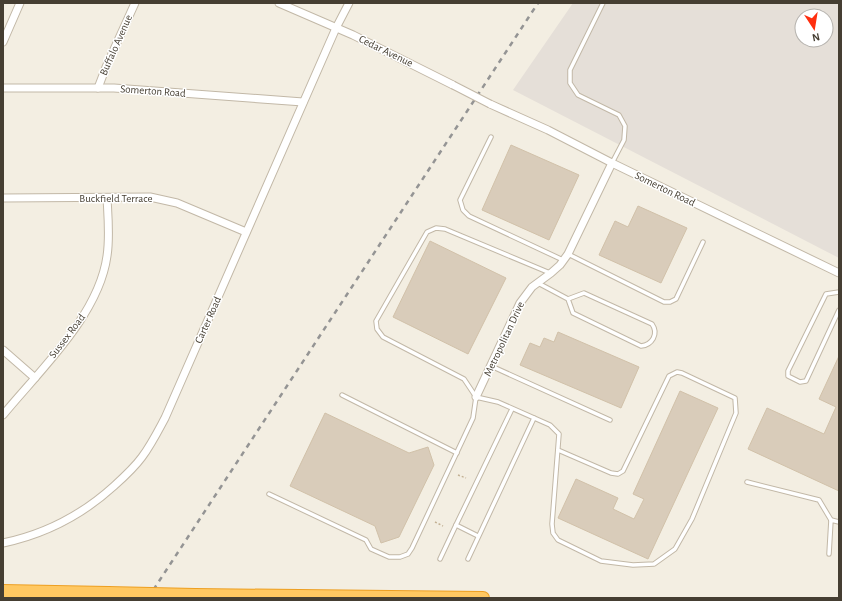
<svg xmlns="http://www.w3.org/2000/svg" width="842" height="601" font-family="'Alegreya Sans',sans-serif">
	<rect width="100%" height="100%" fill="#f3eee2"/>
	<path fill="#e5dfd8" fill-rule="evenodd" d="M573,3h266v255l-326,-168zM802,16h24v24h-24z"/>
	<g fill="#d9ccba" stroke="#d1c1a9">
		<path d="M511,145l68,30 -30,65 -67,-30z"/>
		<path d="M638,206l49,22 -26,55 -62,-28 16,-34 13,6z"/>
		<path d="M430,241l76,37 -38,76 -75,-37z"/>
		<path d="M558,332l81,35 -18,41 -101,-43 10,-22 10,4 4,-9 10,4z"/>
		<path d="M839,356v135l-91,-42 19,-41 57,26 12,-27 -17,-8z"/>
		<path d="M680,391l38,17 -70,151 -90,-41 18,-39 42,19 -5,11 21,10 10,-20 -11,-5z"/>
		<path d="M325,413l84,40 19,-6 6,18 -35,72 -18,6 -6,-17 -85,-40z"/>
	</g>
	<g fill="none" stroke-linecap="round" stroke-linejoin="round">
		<g stroke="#c2b8a7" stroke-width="5.5">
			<g id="service">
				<path d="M603,3l-33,67v13l8,12 41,20 6,11 -1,14 -12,23"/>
				<path d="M491,137l-31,63 3,10 6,6 94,44"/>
				<path d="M568,254l96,48h6l6,-3 27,-57"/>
				<path d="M550,273l-105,-44 -9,-1 -9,4 -51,89 1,8 6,8 81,42 12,18 22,5 52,23 9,9 -7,90 1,9 5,7 43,21 32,4 21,-1 21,-15 17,-30 44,-106 -1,-15 -53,-25 -5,-1 -8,4 -46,95 -5,3 -7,-1 -53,-23"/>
				<path d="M538,283l30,16 5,14 68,33c11,-1 18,-12 11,-22l-68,-31 -16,6"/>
				<path d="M839,292l-13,2 -38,77v5l12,6 6,-1 33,-71"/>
				<path d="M491,366l119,54"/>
				<path d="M342,395l115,58"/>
				<path d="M747,482l72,18 12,20"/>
				<path d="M269,494l97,46 5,9 18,8h11l8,-3 4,-6 61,-130 3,-21"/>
				<path d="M478,536l-22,-11 56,-116"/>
				<path d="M829,554l2,-34 8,2"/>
				<path d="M440,559l16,-34"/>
				<path d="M468,559l66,-141"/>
			</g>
		</g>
		<g stroke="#c2b8a7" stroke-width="9">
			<g id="minor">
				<path d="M279,3l74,32 100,50"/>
				<path d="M3,42l17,-39"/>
				<path d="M3,88h111l189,14"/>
				<path d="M98,88l8,-21 29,-64"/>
				<path d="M490,104l58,26 64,33 227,110"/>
				<path d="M3,198l147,-1 27,6 69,29"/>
				<path d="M3,350l32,28"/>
				<path d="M476,397l44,-94 12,-16 19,-14 9,-8 8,-11 44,-91"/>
				<path d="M3,415c37,-45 96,-100 104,-159 3,-19 1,-39 0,-58"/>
				<path d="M3,543c43,-9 79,-28 111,-57 10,-9 20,-18 28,-29 9,-12 16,-26 23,-39l171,-390 13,-25"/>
			</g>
		</g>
		<g stroke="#ed9f22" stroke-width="14">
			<g id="motorway">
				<path d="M3,591l105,2"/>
				<path d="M195,595l288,3"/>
			</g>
		</g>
		<g stroke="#c3b194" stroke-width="1.5" stroke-dasharray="2 2" stroke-linecap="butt">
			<path d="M458,475l8,3"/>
			<path d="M435,522l8,4"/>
		</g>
		<use href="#service" stroke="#fff" stroke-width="3.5"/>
		<use href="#minor" stroke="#fff" stroke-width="7"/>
		<use href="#motorway" stroke="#ffc862" stroke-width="12"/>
		<path stroke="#949494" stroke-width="2.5" stroke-dasharray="5 5" stroke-linecap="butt" d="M148,598l390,-595"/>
		<g stroke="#c2b8a7" stroke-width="9" stroke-linecap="butt">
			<path id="minor-bridge" d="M453,85l37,19"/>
		</g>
		<g stroke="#ed9f22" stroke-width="14" stroke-linecap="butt">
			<path id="motorway-bridge" d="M108,593l87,2"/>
		</g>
		<use href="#minor-bridge" stroke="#fff" stroke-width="7"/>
		<use href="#motorway-bridge" stroke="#ffc862" stroke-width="12"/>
	</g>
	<g text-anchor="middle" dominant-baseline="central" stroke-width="3" stroke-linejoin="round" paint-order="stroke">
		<g font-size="11" fill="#453e32" stroke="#fff">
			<text transform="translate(116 45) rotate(-66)">Buffalo Avenue</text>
			<text transform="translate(386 51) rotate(26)">Cedar Avenue</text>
			<text transform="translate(153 91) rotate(4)">Somerton Road</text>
			<text transform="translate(665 189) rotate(26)">Somerton Road</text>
			<text x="116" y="198">Buckfield Terrace</text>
			<text transform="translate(208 320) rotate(-66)">Carter Road</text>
			<text transform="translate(67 336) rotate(-53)">Sussex Road</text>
			<text transform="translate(504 339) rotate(-65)">Metropolitan Drive</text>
		</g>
	</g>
	<rect width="842" height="601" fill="none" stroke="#453e32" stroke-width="8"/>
	<g transform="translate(814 28) rotate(168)"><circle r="19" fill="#ffffff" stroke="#b5b2ad"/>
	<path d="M0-3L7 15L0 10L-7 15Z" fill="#ff2e0e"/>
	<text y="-6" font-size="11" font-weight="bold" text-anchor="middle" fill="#453e32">N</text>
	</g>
</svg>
